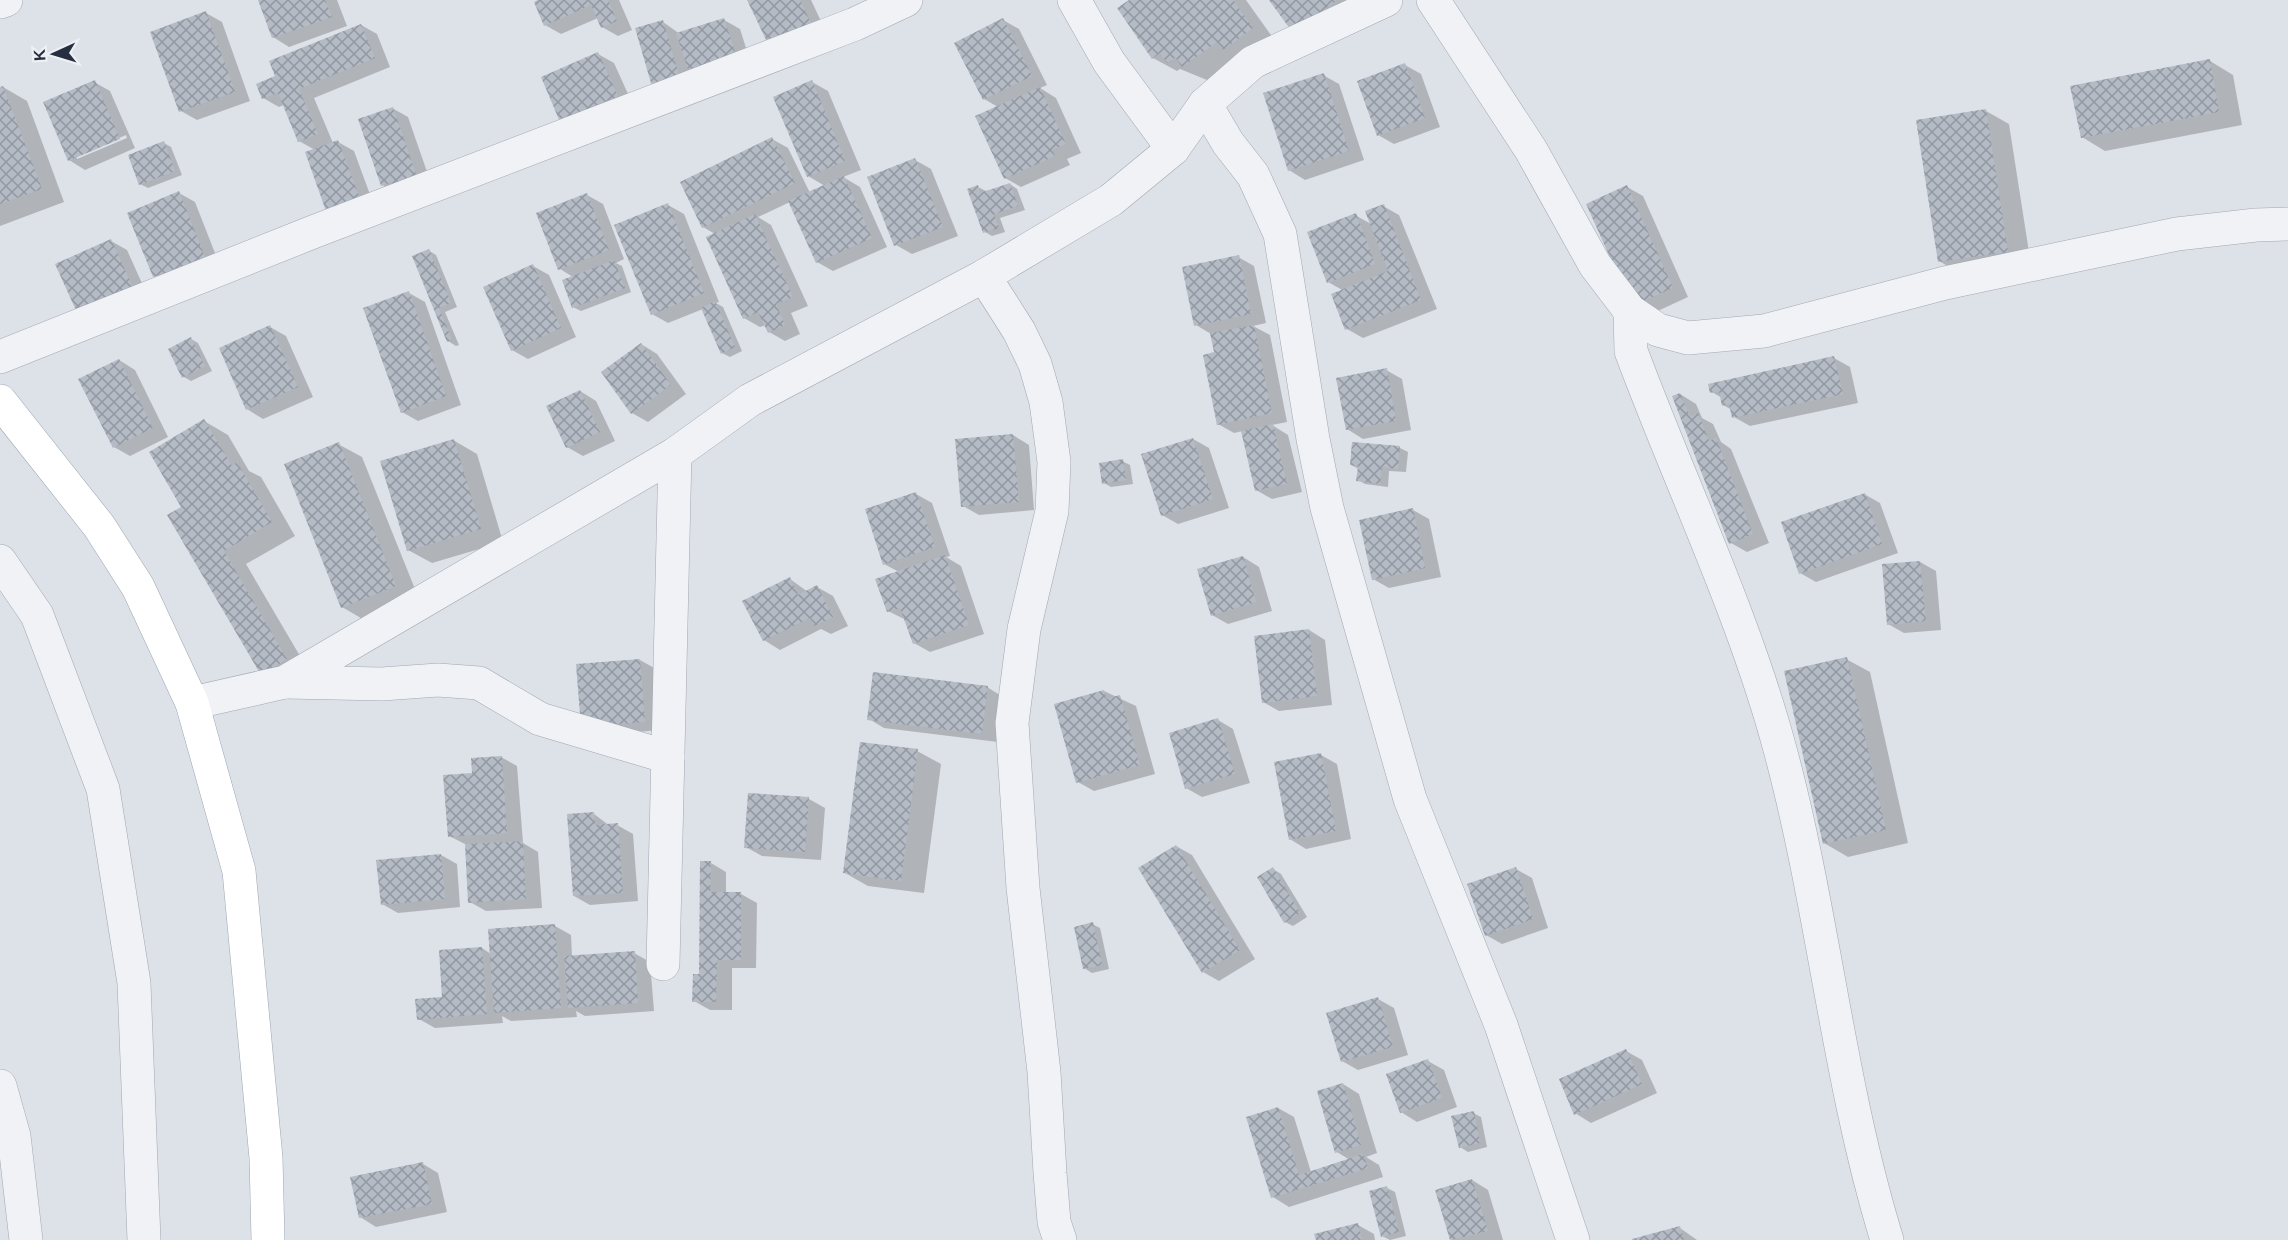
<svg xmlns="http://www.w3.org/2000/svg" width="2288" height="1240" font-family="Arial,sans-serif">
	<defs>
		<pattern id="building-cross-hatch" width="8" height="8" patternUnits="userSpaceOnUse" patternTransform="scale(1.5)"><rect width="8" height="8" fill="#b4bbc5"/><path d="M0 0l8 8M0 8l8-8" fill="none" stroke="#9298a1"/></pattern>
	</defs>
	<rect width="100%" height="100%" fill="#dde1e8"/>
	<g fill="#0003" fill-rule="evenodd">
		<path d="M260,0h77l10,26 -58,21 -16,-10z"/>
		<path d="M542,0h77l13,30 -14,6 -16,-9 -4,-9 -37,16 -16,-9z"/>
		<path d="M748,0h63l15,32z"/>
		<path d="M1132,0h114l30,42 -38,15 -31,23 -27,-11 -3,2 -24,-13z"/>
		<path d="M1271,0h74l7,10 -42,31z"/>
		<path d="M206,13l16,9 28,79 -53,19 -16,-9z"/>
		<path d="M724,20l16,9 13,41 -83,29 -7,-77 17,12z"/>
		<path d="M1003,20l16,9 28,56 -7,3 16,10 25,55 -14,6 3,6 -49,22 -16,-9 -7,-71 -14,-8z"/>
		<path d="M361,25l16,9 13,33 -76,31 19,45 5,-1 16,9 21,57 -31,11 -29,-69 -16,-9 -15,-36 -5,2 -16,-9 13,-21z"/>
		<path d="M598,54l16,9 19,42 -72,16z"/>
		<path d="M2210,61l23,14 9,50 -137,26 -23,-14z"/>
		<path d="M1405,65l16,9 19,53 -46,17 -16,-9z"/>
		<path d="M1323,75l16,9 25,76 -59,20 -16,-10z"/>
		<path d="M94,82l16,9 25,57 -50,22 -16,-10zM126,135l1,3 -50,21v-3z"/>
		<path d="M812,82l16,9 33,79 -18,7 17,10 27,60 -54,24 -16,-9 -27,-60 -32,15 13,8 37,81 -17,7 9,21 -15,7 -16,-9 -3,-7 -6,2 -16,-9 -29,-84 -12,-7 69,-88 16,9 22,45 15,-7 -17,-10z"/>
		<path d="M3,87l24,14 37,101 -64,24v-137z"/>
		<path d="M392,108l16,9 26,75 -36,2 -16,-9z"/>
		<path d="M1986,111l23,13 22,141 -68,10 -24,-14z"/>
		<path d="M164,143l7,4 11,28 -34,13 -8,-4z"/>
		<path d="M915,160l16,9 27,67 -46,18 -16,-9z"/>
		<path d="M1010,184l7,5 8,21 -25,8 5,14 -13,4 -7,-4 -7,-45 8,4z"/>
		<path d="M1627,187l16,9 45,101 -39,18 -16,-10z"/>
		<path d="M179,193l16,9 29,74 -54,9 -16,-9z"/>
		<path d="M587,195l16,9 21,55 -8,4 6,3 9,26 -50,19 -8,-4v-30l-13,-8z"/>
		<path d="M668,205l16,9 35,88 -3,1 7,4 19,44 -12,6 -8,-4 -19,-44 -35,14 -16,-9z"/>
		<path d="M1383,206l16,9 38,94 -74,29 -16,-9 -3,-38 -16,-9 27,-67 16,9z"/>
		<path d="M111,241l16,9 23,51 -93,-36z"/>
		<path d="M428,250l8,5 21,52 -12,5 14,33 -3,1 -8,-5 -34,-85z"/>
		<path d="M1238,257l16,9 12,57 -13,3 17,9 17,87 -15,3 16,10 14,57 -30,7 -16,-9 -13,-59 -9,2 -16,-9 -3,-70 -4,-20 -15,-9z"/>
		<path d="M533,266l16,9 27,62 -48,22 -16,-9z"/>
		<path d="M409,293l16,9 36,103 -43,16 -16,-9z"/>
		<path d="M270,327l16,9 27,61 -50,22 -16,-10z"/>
		<path d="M191,339l7,4 14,28 -21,10 -7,-4z"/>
		<path d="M641,344l16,10 29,40 -38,28 -16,-9z"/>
		<path d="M1834,358l16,9 8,36 -108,23 -16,-9 -2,-7 -9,-5 -1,-7 -10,-6z"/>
		<path d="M119,360l16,10 33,67 -38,19 -16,-9z"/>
		<path d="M1386,370l16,9 9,51 -48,9 -16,-10z"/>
		<path d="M580,391l16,10 19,40 -32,15 -16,-9z"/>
		<path d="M1680,394l16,10 6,14 11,6 8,18 10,7 38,94 -22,9 -16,-9z"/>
		<path d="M204,421l24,14 21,36 12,6 34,59 -49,28 64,109 -48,1 -79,-167z"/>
		<path d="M1013,435l16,10 5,65 -55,5 -16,-9z"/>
		<path d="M1193,439l16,9 20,60 -51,16 -16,-9z"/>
		<path d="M453,440l24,14 26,88 -71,21 -24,-13z"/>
		<path d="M1353,443l47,5 8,4 -2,20 -17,-1 -1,16 -23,-3 -7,-4 1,-11 -8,-4z"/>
		<path d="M338,444l24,13 57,142 -53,22 -24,-14z"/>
		<path d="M1122,461l8,4 3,19 -22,3 -7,-4z"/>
		<path d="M916,494l16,9 18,53 -4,1 15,9 23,68 -54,18 -16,-9 -8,-23 -18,-9 11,-39 -15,-8z"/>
		<path d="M1864,494l16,9 18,50 -82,29 -16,-9z"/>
		<path d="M1413,510l16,9 12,58 -52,11 -16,-9z"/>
		<path d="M1243,557l16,10 13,44 -44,13 -16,-9z"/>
		<path d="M1920,562l16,9 5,59 -37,3 -16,-9z"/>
		<path d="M790,579l18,13 9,-5 16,9 15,30 -17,8 -10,-5 -41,21 -16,-10z"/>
		<path d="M1309,630l16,10 7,65 -53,6 -16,-9z"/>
		<path d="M1846,659l24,13 38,171 -60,14 -24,-14z"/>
		<path d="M640,660l16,9 5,61 -63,5z"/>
		<path d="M987,687l16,10 -5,45 -114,-14 -15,-9z"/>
		<path d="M1104,691l32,15 19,68 -61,17 -16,-9z"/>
		<path d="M1218,720l15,9 17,54 -48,14 -16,-9z"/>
		<path d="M917,751l24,13 -17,129 -56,-7 -23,-13z"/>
		<path d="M1321,755l16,9 14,75 -45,10 -16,-10z"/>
		<path d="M501,757l16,9 6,77 15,9 4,56 -56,3 -16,-9 -3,-57 -18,-9 25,-61z"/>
		<path d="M809,799l16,9 -4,52 -59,-4 -16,-9z"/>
		<path d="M594,814l16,12 7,-1 16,9 5,67 -48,4 -16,-9z"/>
		<path d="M1176,846l16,9 63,104 -36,22 -16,-9z"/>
		<path d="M441,855l16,9 3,43 -62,6 -16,-9z"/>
		<path d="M711,863l15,9v22h15l16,9 -1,65h-24v42h-22l-16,-9 6,-25z"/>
		<path d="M1273,869l8,5 26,43 -14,9 -8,-4z"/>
		<path d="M1516,869l16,9 16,50 -46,16 -16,-9z"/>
		<path d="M1092,924l8,4 9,41 -17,4 -8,-5z"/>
		<path d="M555,926l16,9 1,22 62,-4 16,9 4,49 -69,5 -9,-5 1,6 -66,4 -9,-5 1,7 -68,5 -16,-9 25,-21 38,-50 9,6z"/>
		<path d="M1378,999l16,9 14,47 -50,15 -16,-9z"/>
		<path d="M1626,1051l16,9 15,33 -66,30 -16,-10z"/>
		<path d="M1428,1061l16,9 13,37 -40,15 -16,-10z"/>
		<path d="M1343,1084l16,10 18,59 -11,4 13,8 4,12 -94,30 -16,-10 5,-89 16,9 17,55 39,-12 -13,-8z"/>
		<path d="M1473,1113l8,4 6,30 -19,5 -8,-5z"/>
		<path d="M423,1164l15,9 9,39 -71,15 -16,-10z"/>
		<path d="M1472,1180l16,10 15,50h-51l-15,-49z"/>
		<path d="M1387,1188l8,4 11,44 -16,4 -8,-4z"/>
		<path d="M1358,1225l16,9 1,6h-58z"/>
		<path d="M1680,1228l17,12h-62z"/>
	</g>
	<g fill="url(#building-cross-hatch)">
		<path d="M258,0h67l7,17 -60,21z"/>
		<path d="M538,0h70l9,21 -16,7 -10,-23 -47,21 -10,-24z"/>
		<path d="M747,0h53l11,23 -43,21z"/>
		<path d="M1129,0h104l20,28 -30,22 -6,-8 -35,25 -7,-10 -8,6 -7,-10 -8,6 -35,-51z"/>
		<path d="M1269,0h68l-44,33z"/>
		<path d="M206,11l29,81 -56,20 -29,-80z"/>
		<path d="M724,18l14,43 -48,15 -14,-43z"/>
		<path d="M1003,18l29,58 -49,24 -29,-57z"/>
		<path d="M663,20l18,62 -28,8 -18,-62z"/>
		<path d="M361,24l14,34 -76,31 19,45 -20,8 -20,-49 -16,6 -6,-15 19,-8 -6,-15z"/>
		<path d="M598,52l20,44 -58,26 -19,-45z"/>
		<path d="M2210,59l9,53 -138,26 -11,-52z"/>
		<path d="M1405,63l20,55 -48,18 -20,-55z"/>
		<path d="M1324,73l25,78 -61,20 -25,-78z"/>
		<path d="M95,80l25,59 -52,22 -25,-59z"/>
		<path d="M812,80l33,81 -38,16 -34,-80z"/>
		<path d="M3,86l39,103 -42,15v-117z"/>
		<path d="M1040,87l26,57 -14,6 3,6 -51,23 -29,-63z"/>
		<path d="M393,107l26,76 -24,8 -3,-9 -11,4 -23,-67z"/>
		<path d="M1986,109l22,143 -70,10 -22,-142z"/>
		<path d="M772,137l23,46 -93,45 -22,-46z"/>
		<path d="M338,140l22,59 -34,12 -21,-59z"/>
		<path d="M164,141l11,30 -36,14 -11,-30z"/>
		<path d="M915,158l28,69 -49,19 -27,-69z"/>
		<path d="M844,176l28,62 -56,25 -28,-62z"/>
		<path d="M1010,183l8,23 -24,8 5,14 -16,5 -16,-44 11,-4 2,8z"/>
		<path d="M1627,185l46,103 -41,18 -46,-102z"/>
		<path d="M179,191l30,76 -42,16 -4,-10 -10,4 -26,-64z"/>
		<path d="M587,193l22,57 -51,20 -22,-57z"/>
		<path d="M668,203l36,90 -53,22 -37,-90z"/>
		<path d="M1384,204l37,96 -76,30 -14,-36 57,-23 -23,-60z"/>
		<path d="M1356,213l19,51 -48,19 -20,-51z"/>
		<path d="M755,214l38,83 -17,7 9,21 -17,8 -10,-21 -15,7 -37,-82z"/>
		<path d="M111,239l24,53 -56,25 -24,-53z"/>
		<path d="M429,249l22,54 -12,5 13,32 -5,2 -35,-86z"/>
		<path d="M1239,255l12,59 -57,12 -12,-59z"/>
		<path d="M614,260l11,28 -53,20 -10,-28z"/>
		<path d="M533,264l28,64 -50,23 -28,-64z"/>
		<path d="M409,291l37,105 -45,17 -38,-105z"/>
		<path d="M715,301l20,46 -14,7 -20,-46z"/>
		<path d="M270,325l28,62 -52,23 -27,-62z"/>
		<path d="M1254,325l18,88 -55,12 -14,-70 11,-3 -4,-19z"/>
		<path d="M191,337l14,29 -23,12 -14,-29z"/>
		<path d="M641,343l30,42 -40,29 -30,-42z"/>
		<path d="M1834,356l9,38 -111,24 -3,-14 -7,2 -3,-15 -9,2 -2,-9z"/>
		<path d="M119,359l34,69 -40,20 -35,-69z"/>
		<path d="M1387,368l9,53 -50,9 -10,-52z"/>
		<path d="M580,390l20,42 -34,16 -20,-42z"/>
		<path d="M1680,393l10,24 8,-4 11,28 7,-3 37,96 -24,10 -57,-148z"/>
		<path d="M204,419l28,47 5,-4 35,60 -48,29 63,108 -26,16 -94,-160 14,-8 -32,-55z"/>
		<path d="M1273,424l14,60 -32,7 -14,-60z"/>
		<path d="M1013,434l6,68 -58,5 -6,-68z"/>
		<path d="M1193,438l20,61 -52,17 -20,-62z"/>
		<path d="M454,439l27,90 -74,22 -27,-90z"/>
		<path d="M339,442l57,144 -55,22 -57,-144z"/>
		<path d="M1352,442l48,4 -2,23 -16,-2 -2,17 -24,-3 2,-15 -8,-1z"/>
		<path d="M1123,459l3,21 -24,4 -3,-21z"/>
		<path d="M916,492l19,55 -52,18 -18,-56z"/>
		<path d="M1865,493l17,51 -83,30 -18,-52z"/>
		<path d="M1413,508l12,60 -53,12 -13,-60z"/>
		<path d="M945,555l24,70 -56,19 -13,-36 -13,4 -12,-33z"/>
		<path d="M1243,556l13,46 -45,14 -14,-47z"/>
		<path d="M1920,561l6,60 -39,4 -5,-61z"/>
		<path d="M790,577l8,18 19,-10 16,32 -19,9 -4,-8 -47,23 -21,-40z"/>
		<path d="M1309,629l8,67 -55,7 -8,-67z"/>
		<path d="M1847,657l39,173 -63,14 -39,-173z"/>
		<path d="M640,659l5,63 -64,5 -5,-63z"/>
		<path d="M873,672l115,14 -6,48 -115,-14z"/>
		<path d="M1104,690l2,9 14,-4 20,70 -64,18 -22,-79z"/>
		<path d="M1218,718l17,56 -50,15 -16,-56z"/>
		<path d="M860,742l58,7 -17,132 -58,-8z"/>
		<path d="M1321,753l15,78 -47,9 -15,-78z"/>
		<path d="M502,756l5,77 -59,4 -5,-62 29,-2 -1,-15z"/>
		<path d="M748,793l61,4 -4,55 -61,-4z"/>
		<path d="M594,812l1,13 23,-2 5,70 -50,3 -6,-82z"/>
		<path d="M523,841l3,58 -58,4 -3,-59z"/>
		<path d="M1176,845l64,105 -38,23 -64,-105z"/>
		<path d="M441,854l4,45 -64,6 -5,-45z"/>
		<path d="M700,861h11l-1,31h31v68h-24l-1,42h-24l1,-28h6z"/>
		<path d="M1273,867l27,46 -16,10 -27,-46z"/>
		<path d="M1516,867l17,52 -48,17 -18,-52z"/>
		<path d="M1093,922l9,43 -19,4 -9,-42z"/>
		<path d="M555,924l6,84 -67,5 -6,-84z"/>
		<path d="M482,947l5,67 -70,6 -2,-21 27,-2 -3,-47z"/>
		<path d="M635,951l3,52 -70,5 -4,-52z"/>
		<path d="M1378,997l15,50 -52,15 -15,-49z"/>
		<path d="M1626,1049l16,35 -68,31 -15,-36z"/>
		<path d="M1428,1059l14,39 -42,15 -14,-39z"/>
		<path d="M1343,1083l18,62 -26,8 -18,-62z"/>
		<path d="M1278,1107l21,68 64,-21 5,14 -97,30 -25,-81z"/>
		<path d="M1474,1111l6,32 -21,5 -8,-32z"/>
		<path d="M423,1162l9,42 -73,14 -9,-41z"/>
		<path d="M1472,1179l16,52 -38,9 -15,-50z"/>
		<path d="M1387,1186l12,46 -18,5 -12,-46z"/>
		<path d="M1358,1223l4,17h-46l-2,-6z"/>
		<path d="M1680,1226l4,14h-52v-1z"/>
	</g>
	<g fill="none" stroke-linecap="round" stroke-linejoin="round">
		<g stroke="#a2a8b2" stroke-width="34">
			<g id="minor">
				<path d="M1074,0l35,62 64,87"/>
				<path d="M1433,0l98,150 64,115 35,46 28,19 30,8 76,-7 181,-48 232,-49 79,-9 32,-1"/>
				<path d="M0,2l6,-2"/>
				<path d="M1205,104l23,39 25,32 27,59 33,205 14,69 83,291 91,226 72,215"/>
				<path d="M984,276l35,55 16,33 11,38 8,60 -2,49 -28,118 -12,94 11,165 21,184 6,101 4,49 6,18"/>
				<path d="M1630,311l1,40c49,132 114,266 150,402 43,161 57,328 106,487"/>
				<path d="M0,357l313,-125 542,-208 51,-24"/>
				<path d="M0,561l37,54 66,174 31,194 10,257"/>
				<path d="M286,682l96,2 56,-4 41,3 61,36 128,38"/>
				<path d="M192,703l93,-21 390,-228 75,-54 234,-124 127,-76 62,-51 32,-45 48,-42 133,-62"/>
				<path d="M663,964l12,-510"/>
				<path d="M0,1086l14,50 12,104"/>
			</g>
		</g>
		<g stroke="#9ca6b4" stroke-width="34">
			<path id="major" d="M0,401l99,125 39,61 54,116 47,168 27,287 2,82"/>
		</g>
		<use href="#minor" stroke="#f0f2f6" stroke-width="33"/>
		<use href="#major" stroke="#fff" stroke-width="33"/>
	</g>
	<g transform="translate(54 54) rotate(266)" stroke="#edf0f5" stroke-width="4.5" paint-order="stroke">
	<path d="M0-4.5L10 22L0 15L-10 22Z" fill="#262f3f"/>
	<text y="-9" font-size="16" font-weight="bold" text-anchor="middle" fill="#262f3f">K</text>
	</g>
</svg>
